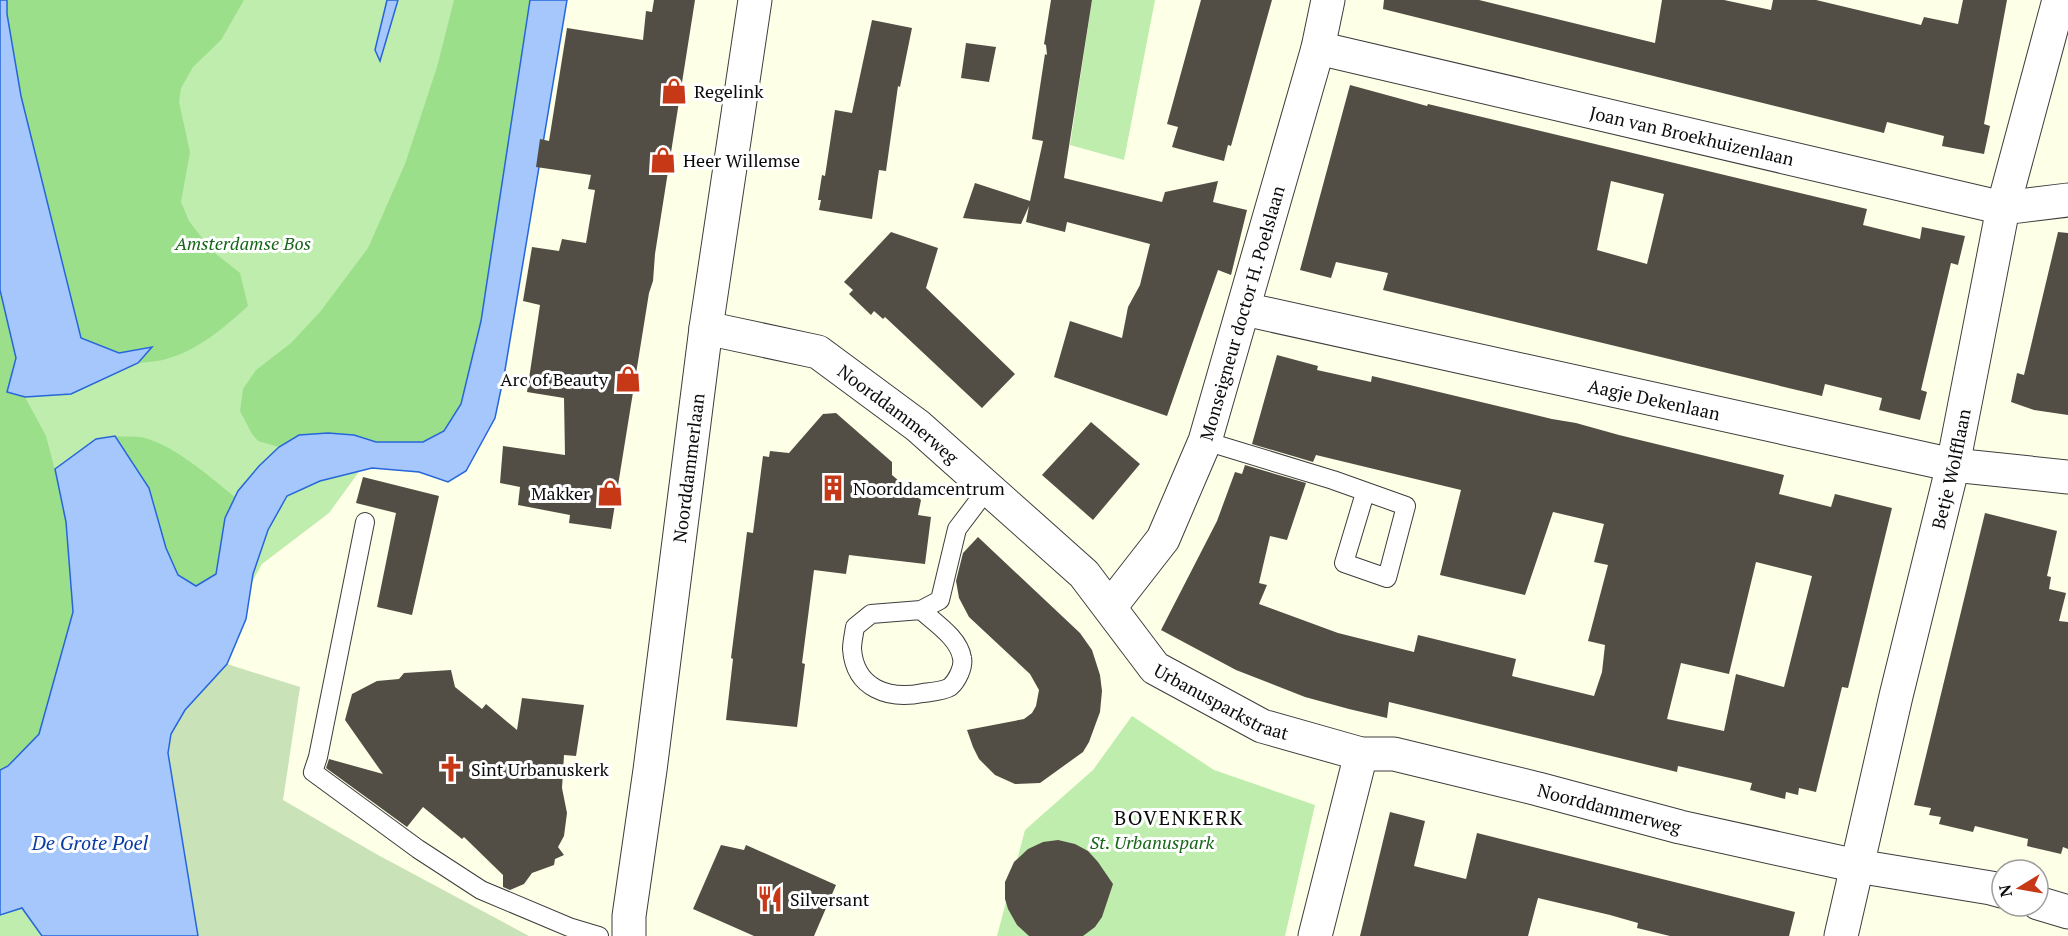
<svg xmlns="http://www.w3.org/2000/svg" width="2068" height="936" font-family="'PT Serif',serif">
	<rect width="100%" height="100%" fill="#feffe7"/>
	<g fill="#bfedad">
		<path d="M0,0h542l-165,447 -48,66 -67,51 -61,111 80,261h-281z"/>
		<path d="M1092,0h63l-31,160 -54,-15z"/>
		<path d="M1132,716l82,54 101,35 -30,131h-288l28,-106 68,-60z"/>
	</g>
	<g fill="#9cdf8b">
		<path d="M7,0h237l-23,40 -28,27 -12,21 -2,14 11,50 -9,50 8,19 22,29 29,23 8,33c-23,21 -51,45 -82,53 -9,3 -19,3 -28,4l14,-15 -33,5 -38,-14 -60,-243 -14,-83z"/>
		<path d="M454,0h76l-49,321 -20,83 -17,28 -21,10h-47l-22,-7 -26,-2 -29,2 -20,12 -21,-6 -6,-7 -12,-23 3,-22 13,-19 35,-27 29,-31 48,-64 37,-84 32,-97z"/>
		<path d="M0,290l16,68 -9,33 18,6 21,39 9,34 11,52 8,90 -35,122 -31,33 -8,3z"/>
		<path d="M115,436c8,1 16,0 24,1 31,4 72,41 96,60l-10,21 -9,57 -20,11 -18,-11 -12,-27 -17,-60z"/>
	</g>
	<path fill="#c9e2b7" d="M227,664l73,23 -17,113 95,55 151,81h-331l-30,-183c4,-37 35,-63 59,-89z"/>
	<g fill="#a5c7fc" stroke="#2666da" stroke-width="1.5">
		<path d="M0,0h7v14l14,82 60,242 38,15 33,-6 -14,16 -67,31 -46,3 -18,-5 9,-34 -16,-68z"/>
		<path d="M387,0h11l-18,61 -5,-11z"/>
		<path d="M530,0h37l-62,370 -10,48 -29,53 -18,11 -29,-10 -47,-4 -52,13 -33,15 -19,34 -15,44 -7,45 -19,45 -42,46 -14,24 -3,19 30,183h-156l-20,-28 -22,7v-145l8,-4 31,-32 34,-122 -7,-90 -11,-53 41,-30 19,-3 34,52 17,60 12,27 18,11 20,-12 9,-56 13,-27 21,-25 20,-19 20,-12 29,-2 26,2 22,7h47l21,-11 17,-27 20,-83z"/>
	</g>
	<g fill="#534e45" fill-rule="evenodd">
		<path d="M654,0h41l-40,254 -2,27 -4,12 -38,236 -42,-6 1,-8 -52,-10 2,-18 -20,-4 3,-37 62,9 -1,-57 -37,-6 13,-87 -17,-4 9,-54 27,4 3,-12 24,4 9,-53 -7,-1 3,-14 -55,-8 4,-28 9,2 18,-113 76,12 3,-29 6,1z"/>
		<path d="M1051,0h41l-28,178 98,24 3,-10 53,-11 -5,21 34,8 -16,65 -13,-5 -51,146 -113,-39 16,-56 52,17 6,-31 12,-22 10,-41 -83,-22 -2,10 -39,-10 3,-16 -8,18 -58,-6 12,-35 55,18 13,-60 -11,-2 13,-85 2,1 -1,-10 -2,-1z"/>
		<path d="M1201,0h71l-41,146 -3,-1 -4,16 -52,-14 6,-20 -11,-3z"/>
		<path d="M1384,0h95l176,43 7,-43h62l47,10 2,-10h43l105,25 3,-8 34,7 5,-24h44l-23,124 6,2 -6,28 -42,-8 2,-10 -57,-14 -3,11 -501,-124z"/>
		<path d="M872,20l40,8 -12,59 -2,-1 -12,85 -7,-1 -7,49 -53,-9 2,-10h-3l4,-25 3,1 10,-66 17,3z"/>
		<path d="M966,43l30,4 -7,35 -28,-4z"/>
		<path d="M1350,85l77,21 1,-2 439,105 -4,16 57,14 2,-12 43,9 -7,29 -7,-2 -30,127 6,2 -7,28 -41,-10 3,-12 -57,-14 -3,12 -439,-106 5,-17 -52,-11 -5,16 -31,-8zM1611,181l53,13 -17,70 -50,-14z"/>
		<path d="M891,232l47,16 -12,40 89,86 -33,34 -97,-91 -2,2 -9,-8 -3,4 -22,-21 4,-4 -9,-8z"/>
		<path d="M2058,232l10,1v182l-34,-5 -23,-8 6,-29 7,2z"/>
		<path d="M1277,355l41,11 -1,4 54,12 1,-6 180,43 24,4 43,12 165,40 -5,19 52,13 4,-13 57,14 -44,180 -6,-1 -26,105 -17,-4 -1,7 -12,-3 -1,7 -35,-9 2,-7 -74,-17 -1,6 -288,-70 -2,16 -38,-9 -44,-12 -69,-27 -75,-40 56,-109 18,-49 7,2 3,-9 61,18 -19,57 -17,-4 -11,47 8,2 -8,19 79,29 76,19 4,-17 98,24 -4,17 82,20 8,-24 3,-27 -17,-4 20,-76 -14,-3 10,-38 -51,-12 -28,83 -85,-20 21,-85 -145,-35 -3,7 -61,-18zM1756,562l56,14 -28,111 -48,-13 -12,57 -57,-12 14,-56 48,11z"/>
		<path d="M836,413l56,49v13l29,25 -3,15 13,2 -6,47 -76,-9 -3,19 -32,-4 -12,93 3,1 -8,63 -71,-7 7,-61 -2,-1 16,-126 6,1 10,-77 6,1 1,-6 19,2 34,-39z"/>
		<path d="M1091,422l49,42 -47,56 -51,-45z"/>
		<path d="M363,477l76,19 -27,119 -35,-8 19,-94 -40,-10z"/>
		<path d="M1985,513l72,18 -10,45 4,1 -2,12 17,4 -7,28 9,1v227l-5,-2 -2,7 -34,-8 1,-7 -53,-13 -2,6 -34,-8 2,-7 -12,-2 2,-7 -17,-3z"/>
		<path d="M978,537l102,96 12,17 8,25 2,16 -2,21 -11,30 -6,10 -43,31 -25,1 -20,-9 -16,-16 -6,-12 -6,-17 57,-11 8,-6 4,-7 3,-16 -9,-16 -61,-57 -10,-19 -3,-17 7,-28z"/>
		<path d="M451,670l4,17 27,22 4,-5 31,26 5,-32 62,7 -8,51 -12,-1 -2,33 5,25 -3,23 -6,11 6,8 -9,4 -1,6 -22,8 -8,11 -14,6 -7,-3v-12l-39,-38 -2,2 -39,-32 -16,20 -81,-59 3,-9 54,15 -38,-54 7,-26 25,-13 22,-2 5,-6z"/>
		<path d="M1390,812l35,9 -11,45 52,13 11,-46 318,79 -6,24h-119l-33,-8 1,-5 -28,-8 -72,-17 -10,38h-168z"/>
		<path d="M1058,840l17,4 13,7 10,11 15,22 -11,33 -7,10 -12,9h-54l-12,-11 -9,-16 -3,-10v-17l9,-20 14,-13 15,-7z"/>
		<path d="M721,845l23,5 2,-5 90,40 -22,51h-60l-61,-27z"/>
	</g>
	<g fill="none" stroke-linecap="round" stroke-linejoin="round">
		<g stroke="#3d3d3d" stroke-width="20">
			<g id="service">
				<path d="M1205,441l128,39 73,26 -19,72 -43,-15 21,-70"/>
				<path d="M365,522l-47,235 -5,15 105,77 63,41 88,37 30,9"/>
				<path d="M921,610c14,13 38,28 41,48 2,9 -5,23 -12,29 -6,4 -20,5 -27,6 -34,7 -68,-4 -71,-44 0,-7 2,-15 3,-22l16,-13 50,-4 19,-10 17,-71 31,-41"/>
			</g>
		</g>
		<g stroke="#3d3d3d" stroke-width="35">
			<g id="minor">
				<path id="s1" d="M1318,48l685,160 65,-8"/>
				<path id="s2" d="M1244,309l709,156 115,12"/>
				<path id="s3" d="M706,328l112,24 100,74 166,148 71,94 107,58 99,28h33l144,35 142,38 177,39 134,22 11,3"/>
				<path id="s4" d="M1110,607l53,-68 42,-98 113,-393 10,-48"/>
				<path d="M2038,903l30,9"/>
				<path d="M1315,936l46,-182"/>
				<path id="s5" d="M1841,936l55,-240 57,-231 50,-257 56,-208"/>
			</g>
		</g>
		<g stroke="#3d3d3d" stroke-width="35">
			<g id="tertiary">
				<path id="s6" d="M629,936v-20l21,-146 56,-442 49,-328"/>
			</g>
		</g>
		<use href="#service" stroke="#fff" stroke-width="18"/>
		<use href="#minor" stroke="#fff" stroke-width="33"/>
		<use href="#tertiary" stroke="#fff" stroke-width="33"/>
	</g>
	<defs>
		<g id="shop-bare" transform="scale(2.07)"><path d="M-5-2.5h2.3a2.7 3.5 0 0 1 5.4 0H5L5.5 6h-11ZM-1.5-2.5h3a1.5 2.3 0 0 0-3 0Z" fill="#c63816" stroke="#fff" stroke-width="2.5" paint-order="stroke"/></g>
		<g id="building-bare" transform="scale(2.07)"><path d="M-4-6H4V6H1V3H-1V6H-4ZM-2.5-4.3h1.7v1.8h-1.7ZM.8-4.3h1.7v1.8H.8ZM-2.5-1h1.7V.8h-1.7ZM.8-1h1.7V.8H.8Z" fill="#c63816" stroke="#fff" stroke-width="2.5" paint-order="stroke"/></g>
		<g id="church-bare" transform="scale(2.07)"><path d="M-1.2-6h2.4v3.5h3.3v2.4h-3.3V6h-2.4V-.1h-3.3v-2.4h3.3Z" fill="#c63816" stroke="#fff" stroke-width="2.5" paint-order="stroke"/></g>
		<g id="restaurant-bare" transform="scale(2.07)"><path d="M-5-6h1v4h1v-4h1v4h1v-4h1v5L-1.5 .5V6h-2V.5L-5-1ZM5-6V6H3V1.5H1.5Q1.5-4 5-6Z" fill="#c63816" stroke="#fff" stroke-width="2.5" paint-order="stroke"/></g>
	</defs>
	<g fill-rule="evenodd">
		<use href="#shop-bare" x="674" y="91"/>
		<use href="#shop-bare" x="663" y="160"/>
		<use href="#shop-bare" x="628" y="379"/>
		<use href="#building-bare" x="833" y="488"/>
		<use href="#shop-bare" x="610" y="493"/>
		<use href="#church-bare" x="451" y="769"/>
		<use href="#restaurant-bare" x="770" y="899"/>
	</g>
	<g text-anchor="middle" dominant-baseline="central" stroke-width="6" stroke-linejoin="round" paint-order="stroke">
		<g font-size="18" fill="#0a0a0a" stroke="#fff" text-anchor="start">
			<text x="694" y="91">Regelink</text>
			<text x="683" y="160">Heer Willemse</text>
			<text x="608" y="379" text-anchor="end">Arc of Beauty</text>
			<text x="853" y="488">Noorddamcentrum</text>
			<text x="590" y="493" text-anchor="end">Makker</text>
			<text x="471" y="769">Sint Urbanuskerk</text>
			<text x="790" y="899">Silversant</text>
		</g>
		<g font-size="18" fill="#0a0a0a" stroke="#fff">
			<text stroke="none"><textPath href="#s1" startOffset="384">Joan van Broekhuizenlaan</textPath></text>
			<text stroke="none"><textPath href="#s4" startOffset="326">Monseigneur doctor H. Poelslaan</textPath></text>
			<text stroke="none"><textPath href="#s2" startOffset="420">Aagje Dekenlaan</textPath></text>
			<text stroke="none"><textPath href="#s3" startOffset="216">Noorddammerweg</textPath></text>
			<text stroke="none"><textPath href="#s6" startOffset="472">Noorddammerlaan</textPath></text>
			<text stroke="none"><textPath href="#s5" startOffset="480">Betje Wolfflaan</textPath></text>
			<text stroke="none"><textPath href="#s3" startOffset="654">Urbanusparkstraat</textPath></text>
			<text stroke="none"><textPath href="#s3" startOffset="1059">Noorddammerweg</textPath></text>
		</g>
		<g font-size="18" font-style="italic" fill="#166618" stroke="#fff">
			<text x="243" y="243">Amsterdamse Bos</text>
			<text x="1152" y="842">St. Urbanuspark</text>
		</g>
		<g font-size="20" letter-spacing="1.5" fill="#0a0a0a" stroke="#fff">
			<text x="1179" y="817">BOVENKERK</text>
		</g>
		<g font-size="20" font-style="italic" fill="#093ba6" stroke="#fff">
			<text x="90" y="842">De Grote Poel</text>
		</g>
	</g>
	<g transform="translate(2020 888) rotate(259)"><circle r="28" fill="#ffffff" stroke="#9d9d9d" stroke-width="1.5"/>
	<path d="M0-4.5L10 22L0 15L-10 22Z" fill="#c63816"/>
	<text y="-9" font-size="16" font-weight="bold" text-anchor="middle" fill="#0a0a0a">N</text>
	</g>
</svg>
